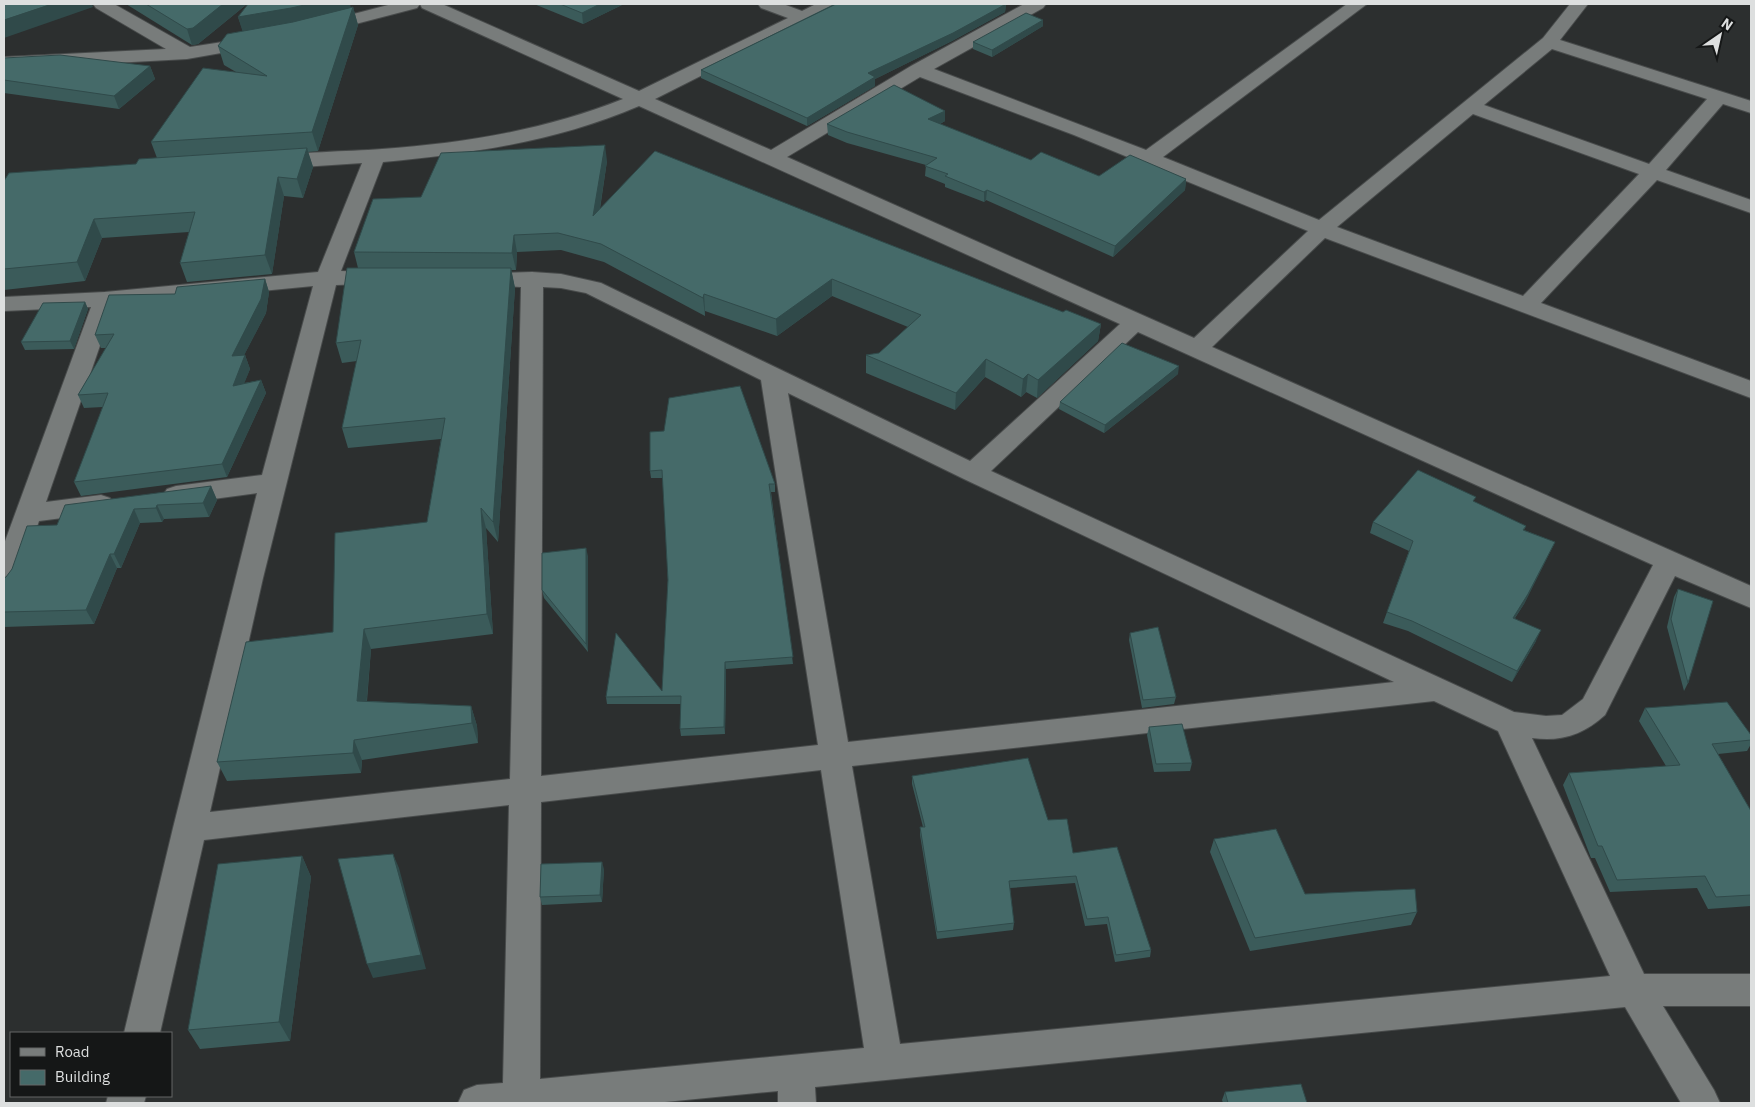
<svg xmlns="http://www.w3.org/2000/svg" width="1755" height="1107" font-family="'IBM Plex Sans',sans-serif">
	<rect width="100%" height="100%" fill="#2c2f2f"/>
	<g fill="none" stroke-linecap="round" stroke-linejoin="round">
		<g stroke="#484b4b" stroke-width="2">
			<g id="street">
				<path d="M93,4h21l76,43 65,-10 6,1 3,4 -3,4 -6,1 -68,12 -183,10v-12l162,-8 -70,-41z"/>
				<path d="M392,4h50l197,87 149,-73 -27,-10 -3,-4h25l19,7 14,-7h22l-3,4 -180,91 116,51 140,-84 113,-62h22l-3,4 -109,61 212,81 201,-146h20l-204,153 156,63 224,-182 27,-34h18l-28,36 191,61v12l-28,-9 -57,66 85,30v13l-94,-33 -116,123 210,78v17l-426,-160 -113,109 539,239v22l-76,-32 -70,139c-22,20 -44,27 -73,23l112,236h107v32h-88l51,84 6,13h-39l-56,-96 -810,80 1,16h-38v-12l-123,12h-197l6,-13 13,-5 26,-2 6,-278 -305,35 -44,193h-36l49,-205 84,-335 -81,11 -9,-3 -4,-6 4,-6 9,-3 86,-11 51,-189 -199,19 -68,197 55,-7 9,3 4,6 -4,6 -9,3 -62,8 -21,61 -4,7 -10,3v-48l87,-237 -87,4v-14l101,-5 213,-20 44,-109 -90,6 -7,-2 -3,-4 3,-4c32,-8 82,-7 117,-10 83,-6 163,-19 241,-50l-201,-91 -2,-4 -3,4 -96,25 -6,-1 -3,-4 3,-4zM1552,49l155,50 -58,65 -165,-59zM920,77l154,58 234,96 -114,107 -407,-181zM639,106l481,218 -150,137 -369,-178 -40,-9 -29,-2 -64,2 -3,5 3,5 53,3 -11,492 -300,33 53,-234 73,-293 55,-2 3,-5 -3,-5 -50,-2 42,-109c87,-8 175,-21 256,-56zM1473,114l166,60 -116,122 -186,-69zM543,287l18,1 25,5 175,87 57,365 -277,31zM1138,332l515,233 -70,134 -21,16 -16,1 -32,-4 -523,-241zM788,393l176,86 430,203 -546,60zM1434,701l64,30 112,245 -710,68 -48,-278zM821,770l43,278 -324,31 1,-277z"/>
				<path d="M108,1096h38l-2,7h-38z"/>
			</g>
		</g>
		<use href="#street" fill="#787c7b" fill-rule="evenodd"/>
	</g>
	<g fill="#3b5b5a">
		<path d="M126,4h121l-49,40 -6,1z"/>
		<path d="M534,4h90l-41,20z"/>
		<path d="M834,4h172l-1,8 -53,29 -77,38v7l-68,40 -106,-48v-8z"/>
		<path d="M353,7l5,18 -40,126 -10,1 5,15 -10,31 -19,-2 -12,78 -85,8 -7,-19 9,-31 -87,6 -17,43 -81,9v-109l132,-17 21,-6 -6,-16 85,-70 -12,-7 -6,-19 25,-15 -5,-14z"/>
		<path d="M1043,20v6l-51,31 -19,-8v-7z"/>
		<path d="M4,58l146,8 5,13 -36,30 -115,-16z"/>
		<path d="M945,111v10l-5,3 91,36 68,16 87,3 -1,11 -72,67 -127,-57 -2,2 -39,-15v-3l-20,-8 1,-11 -79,-22 -19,-8 -1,-11z"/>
		<path d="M607,161l-7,48 283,33 180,70 38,12 -3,17 -61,57 -11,-6 -5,5 -36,-20 -30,33 -89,-37v-18l13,-2 29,-26 -76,-31 -55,40 -72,-25v5l-101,-54 -43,-12 -44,2 -1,18h-5l4,18 -17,254 -12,-14 7,106 -122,15 -4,52 104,5 6,20 1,17 -116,17 -1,13 -134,8 -10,-19 116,-130 94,-110 14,-83 -93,9 -6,-20 15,-67 -15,2 -6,-20 22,-75 -4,-16 67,-55z"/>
		<path d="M265,279l4,13 -3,21 -22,42h1l5,14 -6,14 17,-3 5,13 -39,84 -146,19 -7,-14 29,-75 -19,1 -6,-13 28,-47h-5l-6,-13 80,-41z"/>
		<path d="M85,302l3,7 -14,40 -49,1 -4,-8z"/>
		<path d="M1178,374l-74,59 -45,-24 1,-7z"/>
		<path d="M650,432l125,52v8h-4l22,172 -67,5 -1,65 -44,2 -1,-7 1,-25h-74l-1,-7 56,-6 6,-111 -5,-102h-12l-1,-7z"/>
		<path d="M211,486l6,14 -8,17 -45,2 -2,3 -22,1 -19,45h-4l-23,56 -90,3v-49l2,-1 51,-52z"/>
		<path d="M1474,502l52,24 -2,4 31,12 -31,62 -9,14 21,23 -24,41 -104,-51 -25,-8 26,-72 -39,-18 3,-11z"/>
		<path d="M588,556v96l-44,-54 -2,-8z"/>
		<path d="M1678,589l10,94 -4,8 -17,-64 7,-30z"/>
		<path d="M1130,633l46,64 -2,7 -32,4 -13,-68z"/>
		<path d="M1645,708l106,27v9l-4,7 -29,3 33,57v95l-43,3 -11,-21 -87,4 -15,-34h-4l-28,-73 6,-12 97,-7 -27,-45z"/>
		<path d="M1149,727l43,36 -2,8 -36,1 -7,-37z"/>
		<path d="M912,776l136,44 25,33 78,97 -1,7 -35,5 -8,-38 -22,2 -10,-43 -65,5 4,35 -1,7 -76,9 -17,-104v-8h3l-11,-43z"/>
		<path d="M1214,839l91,55 112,18 -6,13 -161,26 -40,-99z"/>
		<path d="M302,856l9,21 -21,164 -90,8 -12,-19z"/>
		<path d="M604,869l-2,33 -60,3 -2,-8z"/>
		<path d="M1225,1092l82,11h-84l-1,-3z"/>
	</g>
	<g fill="#304a4a">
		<path d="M52,4h40l1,3 -89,31v-18z"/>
		<path d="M223,4h24l-49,40 -6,1 -5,-16z"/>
		<path d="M309,4h41l2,8 1,-5 5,18 -40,126 -6,-19 -68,-96 -6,-19z"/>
		<path d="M600,4h24l-41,20 -1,-11z"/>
		<path d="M1006,4l-1,8 -53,29 -77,38v7l-68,40v-8l61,-45z"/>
		<path d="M1043,20v6l-51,31v-7z"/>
		<path d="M150,66l5,13 -36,30 -5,-13z"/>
		<path d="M945,111v10l-17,9v-11z"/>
		<path d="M605,145l2,16 -11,72 -3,-17z"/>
		<path d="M307,148l6,19 -10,31 -6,-19z"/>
		<path d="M278,177l6,19 -12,78 -7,-19z"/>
		<path d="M1186,179l-1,11 -72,67 2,-11z"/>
		<path d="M987,190l-1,10 -2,2v-10z"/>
		<path d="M94,219l8,19 -17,43 -8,-19z"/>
		<path d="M514,235l3,17 -1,18 -4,-17z"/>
		<path d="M511,268l4,20 -17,254 -5,-20z"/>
		<path d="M265,279l4,13 -3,21 -29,56 -5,-13z"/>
		<path d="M832,279v17l-55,40 -1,-17z"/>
		<path d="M704,294l1,17v5l-2,-18z"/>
		<path d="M85,302l3,7 -14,40 -4,-8z"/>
		<path d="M1101,324l-3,17 -61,57 1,-18z"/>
		<path d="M245,355l5,14 -12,30 -5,-13z"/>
		<path d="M986,359l-1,18 -30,33 1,-17z"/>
		<path d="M1179,366l-1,8 -74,59 1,-8z"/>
		<path d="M1028,374l-2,18 -5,5 2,-18z"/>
		<path d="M261,380l5,13 -39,84 -5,-13z"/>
		<path d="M211,486l6,14 -8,17 -6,-14z"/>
		<path d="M157,505l7,14 -2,3 -6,-14z"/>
		<path d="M481,508l5,20 7,106 -6,-20z"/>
		<path d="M134,509l6,14 -19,45 -7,-14z"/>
		<path d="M1555,542l-31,62 -16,24 5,-10z"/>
		<path d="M586,548l2,8v96l-2,-8z"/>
		<path d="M110,554l7,14 -23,56 -8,-14z"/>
		<path d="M364,629l7,20 -6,71 -8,-19z"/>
		<path d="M1541,630l-5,11 -24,41 5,-11z"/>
		<path d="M725,662l1,7 -1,65 -1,-7z"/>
		<path d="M471,706l6,20 1,17 -6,-20z"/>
		<path d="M354,740l8,20 -1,13 -8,-20z"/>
		<path d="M393,854l6,14 27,101 -53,9 -6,-14z"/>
		<path d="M302,856l9,21 -21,164 -11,-19z"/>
		<path d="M602,862l2,7 -2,33 -2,-7z"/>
	</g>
	<g fill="#456a69" stroke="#304a4a">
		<path d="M4,4h48l-48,16z"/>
		<path d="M146,4h77l-30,24 -6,1z"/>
		<path d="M248,4h61l-18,4 -53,9z"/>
		<path d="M560,4h40l-18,9z"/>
		<path d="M836,4h170l-53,29 -85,40 7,4 -68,41 -106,-48z"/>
		<path d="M353,7l-41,125 -161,10 52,-74 64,8 -49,-30 9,-12 66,-12z"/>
		<path d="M1026,13l17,7 -51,30 -19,-8z"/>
		<path d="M60,55l90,11 -36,30 -110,-16v-22z"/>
		<path d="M894,85l51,26 -17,8 103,41 10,-8 58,24 31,-21 56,24 -71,67 -128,-56 -3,2 -39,-16 3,-2 -23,-8 12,-8 -90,-26 -20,-8z"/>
		<path d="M605,145l-12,71 62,-65 228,91 180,70 3,-2 35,14 -63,56 -10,-6 -5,5 -37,-20 -30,34 -90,-38 13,-2 42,-38 -89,-36 -56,40 -72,-25 -1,4 -102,-54 -43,-11 -44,2 -2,18 -158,-1 19,-53 48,-2 20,-44z"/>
		<path d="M307,148l-10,31 -19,-2 -13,78 -85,8 15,-51 -101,7 -17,43 -73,7v-88l5,-8 127,-9 3,-5z"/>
		<path d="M347,268h164l-18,254 -12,-14 6,106 -123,15 -7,72 114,5 1,17 -118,17 -1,13 -136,9 29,-120 87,-10 2,-99 92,-11 18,-104 -103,10 19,-88 -25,3z"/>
		<path d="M265,279l-4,20 -29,57 13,-1 -12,31 28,-6 -39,84 -148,18 34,-89 -30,2 36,-61 -19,1 14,-40 66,-1 2,-7z"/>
		<path d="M85,302l-15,39 -49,1 22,-39z"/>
		<path d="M1122,343l57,23 -74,59 -45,-23z"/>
		<path d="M740,386l35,98h-6l24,173 -68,5 -1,65 -44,2 1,-33 -75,1 10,-64 46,58 6,-111 -6,-110 -12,1v-39l14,-1 5,-33z"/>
		<path d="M1418,470l58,27 -3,4 53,25 -3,4 32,12 -27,52 -15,24 28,12 -24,41 -105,-50 -25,-9 26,-71 -40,-19z"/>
		<path d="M211,486l-8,17 -46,2 -1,3 -22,1 -20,45h-4l-24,56 -82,2v-34l2,-1 6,-8 15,-43 30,-1 8,-20z"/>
		<path d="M586,548v96l-44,-54v-37z"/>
		<path d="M1678,589l35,12 -25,82 -17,-64z"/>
		<path d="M1158,627l18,70 -33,3 -13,-67z"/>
		<path d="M1727,702l24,33v5l-39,4 39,67v84l-35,2 -11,-21 -88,4 -15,-34h-4l-29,-73 111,-8 -35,-57z"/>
		<path d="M1182,724l10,39 -36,1 -7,-37z"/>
		<path d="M1028,758l20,62 19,-1 6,34 44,-6 34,103 -35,5 -8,-38 -21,2 -11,-43 -67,5 5,42 -77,9 -17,-105h5l-13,-51z"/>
		<path d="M1276,829l29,65 110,-5 2,23 -162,26 -41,-99z"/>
		<path d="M393,854l28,101 -54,9 -29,-105z"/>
		<path d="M302,856l-23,166 -91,8 30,-166z"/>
		<path d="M602,862l-2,33 -60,2 1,-33z"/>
		<path d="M1301,1084l6,19h-79l-3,-11z"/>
	</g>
	<rect width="1755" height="1107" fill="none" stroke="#dddfdf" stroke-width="10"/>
	<rect x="10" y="1032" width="162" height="65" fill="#151717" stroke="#656767"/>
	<rect x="20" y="1048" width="25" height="8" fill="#787c7b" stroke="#656767"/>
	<text x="55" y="1057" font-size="15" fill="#dddfdf">Road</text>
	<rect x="20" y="1070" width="25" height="15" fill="#456a69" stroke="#656767"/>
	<text x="55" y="1082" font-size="15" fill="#dddfdf">Building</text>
	<g transform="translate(1720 35) rotate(34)" stroke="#151717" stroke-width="4" paint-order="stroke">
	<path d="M0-4L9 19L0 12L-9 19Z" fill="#dddfdf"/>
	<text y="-8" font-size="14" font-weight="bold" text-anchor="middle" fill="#dddfdf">N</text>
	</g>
</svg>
